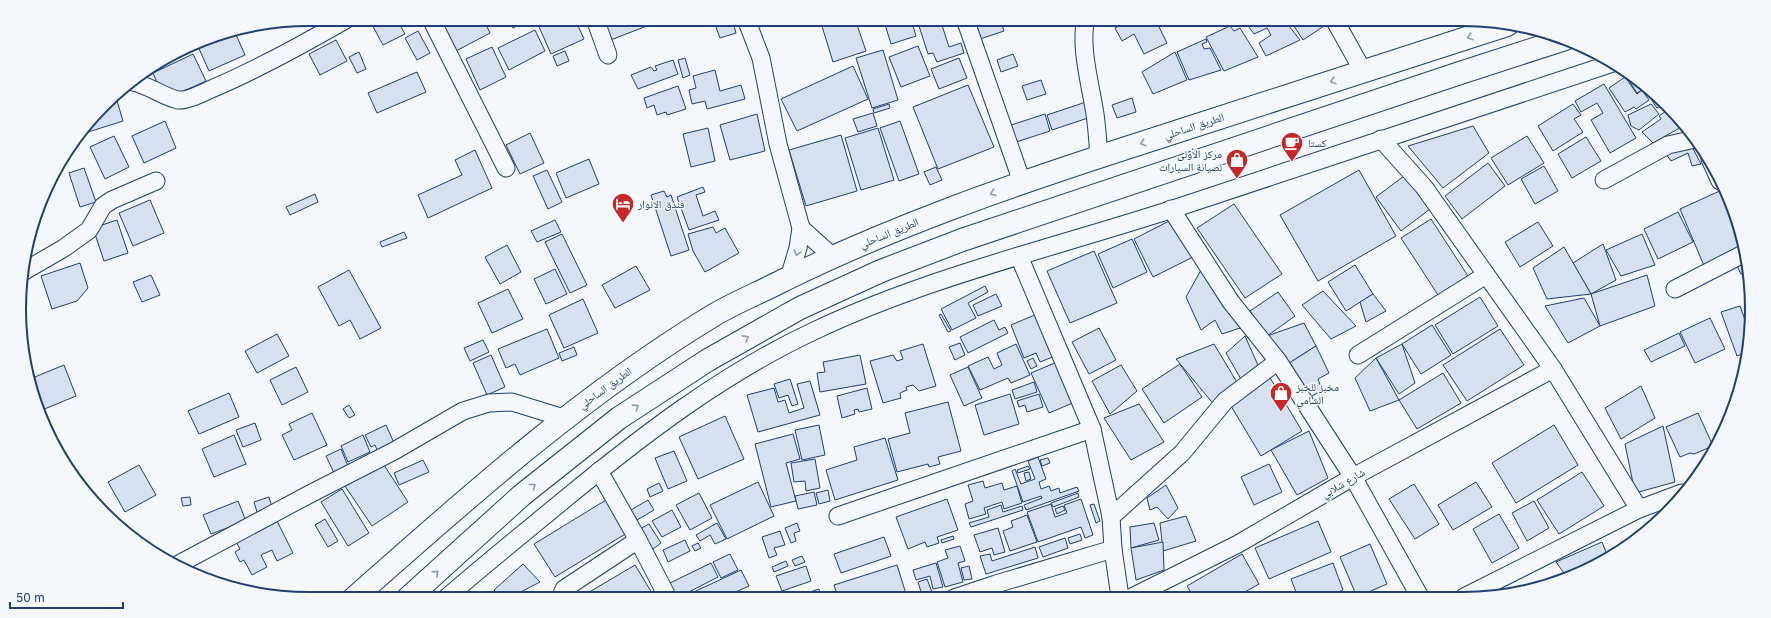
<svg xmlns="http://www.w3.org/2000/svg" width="1771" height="618" font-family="Inter,'Noto Naskh Arabic',sans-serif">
	<rect width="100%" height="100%" fill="#f4f7fb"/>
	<g fill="#d5e0f0" stroke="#1d3f73">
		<path d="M369,19h34l-5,2 7,13 -22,11z"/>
		<path d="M458,19h25l7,14 -34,18 -13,-24z"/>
		<path d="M508,19h20l1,1 -16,8z"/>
		<path d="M538,19h37l9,20 -33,15 -15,-34z"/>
		<path d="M600,19h50l2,5 -44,17z"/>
		<path d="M713,19h19l4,14 -16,5z"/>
		<path d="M756,19h27l-23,8z"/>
		<path d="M808,19h16l-15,5z"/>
		<path d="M834,19h21l11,32 -33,11 -12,-39z"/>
		<path d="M892,19h19l5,17 -25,8 -7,-23z"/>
		<path d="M940,19l9,28 12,-4 3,10 -27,9 -4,-9 -5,1 -9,-28z"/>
		<path d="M980,19h12l-17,6 -2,-3z"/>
		<path d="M1000,19l4,12 -24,8 -4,-12z"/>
		<path d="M1132,19h23l12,24 -23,11 -10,-20 -12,7 -7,-13z"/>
		<path d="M1243,19h33l-3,4 4,3 8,-5 15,19 -34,16 -7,-13 12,-8 -4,-7 -13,6z"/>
		<path d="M1299,19h29l2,3 -27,18 -11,-17z"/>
		<path d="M1230,26l4,5 6,-3 18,29 -34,14 -18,-34z"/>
		<path d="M234,30l11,25 -36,16 -13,-29z"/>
		<path d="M535,30l10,21 -36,19 -11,-22z"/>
		<path d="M418,31l12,22 -13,7 -12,-22z"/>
		<path d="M1206,39l1,3 -5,2 2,5 6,-1 11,22 -32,10 -12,-28z"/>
		<path d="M336,40l11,21 -27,14 -11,-21z"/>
		<path d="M918,46l12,30 -29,11 -12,-30z"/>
		<path d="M492,47l14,30 -26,13 -14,-31z"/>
		<path d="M883,50l15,50 -26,8 -16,-50z"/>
		<path d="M565,51l4,10 -12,5 -4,-10z"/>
		<path d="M359,52l7,17 -9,4 -8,-16z"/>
		<path d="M1175,52l12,28 -34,14 -11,-22z"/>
		<path d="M193,54l13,27 -29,13 -18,-7 -6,-14z"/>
		<path d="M1013,54l5,12 -17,6 -4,-12z"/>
		<path d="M685,58l5,17 -7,3 -5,-18z"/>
		<path d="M959,58l8,20 -28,11 -8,-20z"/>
		<path d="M673,60l5,14 -40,15 -7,-14 20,-8 3,4 3,-1 -2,-4z"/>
		<path d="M853,66l15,33 -71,32 -16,-32z"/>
		<path d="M715,70l5,21 21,-6 4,14 -38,10 -2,-8 -13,3 -3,-14 7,-2 -3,-12z"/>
		<path d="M1626,71l12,8 9,8 -10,6 -13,-20z"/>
		<path d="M417,72l9,20 -49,21 -9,-20z"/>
		<path d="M1625,77l12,17 5,-4 7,10 -13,9 -2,-2 -9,5 -16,-24z"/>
		<path d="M1041,80l5,14 -19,6 -5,-14z"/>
		<path d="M1604,84l32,54 -26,15 -19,-33 12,-7 -6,-10 -16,9 -6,-11z"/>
		<path d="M968,85l26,62 -56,22 -25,-62z"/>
		<path d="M678,86l8,23 -19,6 -1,-3 -9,3 -3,-10 -7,3 -3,-10z"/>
		<path d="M1647,87l18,17 -8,4 -13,-19z"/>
		<path d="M115,94l8,27 -38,12 -2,-5z"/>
		<path d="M1132,98l4,14 -19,6 -5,-13z"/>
		<path d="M1086,102l5,15 -39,13 -5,-15z"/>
		<path d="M889,104l1,4 -16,5 -1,-4z"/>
		<path d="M1573,104l8,11 -7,4 9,13 -30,19 -15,-25z"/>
		<path d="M1651,104l8,10 -20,16 -8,-4 -3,-11z"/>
		<path d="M1670,108l15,17 -32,18 -11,-11 19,-13 -2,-3z"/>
		<path d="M873,113l4,13 -19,6 -5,-13z"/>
		<path d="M757,114l8,37 -35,9 -10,-35z"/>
		<path d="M1045,114l5,17 -40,13 -5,-17z"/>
		<path d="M165,121l11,27 -32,15 -12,-27z"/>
		<path d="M900,121l19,53 -20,7 -19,-53z"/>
		<path d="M1473,126l16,27 -46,35 -35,-42z"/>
		<path d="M708,128l7,33 -24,6 -8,-33z"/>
		<path d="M878,128l16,52 -33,10 -16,-52z"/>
		<path d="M530,133l14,30 -24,11 -14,-29z"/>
		<path d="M841,135l16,56 -51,15 -17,-56z"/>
		<path d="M114,136l15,31 -24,12 -15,-32z"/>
		<path d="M1527,136l17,27 -36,22 -17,-27z"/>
		<path d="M1586,137l15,24 -29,17 -14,-24z"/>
		<path d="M1690,143l11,21 -9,2 -4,-13 -17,8 -5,-7z"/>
		<path d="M475,150l17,38 -64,30 -10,-23 44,-20 -7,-15z"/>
		<path d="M589,159l10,25 -33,14 -10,-25z"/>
		<path d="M1488,163l17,23 -43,33 -17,-23z"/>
		<path d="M1544,166l14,25 -23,13 -14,-25z"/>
		<path d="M936,167l6,13 -12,5 -6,-13z"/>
		<path d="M84,168l12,34 -16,5 -11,-34z"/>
		<path d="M547,170l15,32 -14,7 -15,-33z"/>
		<path d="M1359,170l37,66 -78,45 -38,-66z"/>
		<path d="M1404,176l26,33 -29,22 -25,-34z"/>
		<path d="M703,187l2,5 -9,3 7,21 12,-5 4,9 -30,10 -12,-33z"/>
		<path d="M1724,189l13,27 8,35 -22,4 -3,1 2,4 -17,8 -25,-59z"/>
		<path d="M664,191l3,6 4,-2 18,55 -18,6 -20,-61z"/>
		<path d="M315,194l3,8 -28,13 -4,-8z"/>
		<path d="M150,200l14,33 -31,13 -14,-33z"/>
		<path d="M1234,204l48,70 -37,24 -48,-70z"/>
		<path d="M1678,212l15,30 -35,17 -14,-30z"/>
		<path d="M1175,218l20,38 -42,21 -19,-38z"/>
		<path d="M1431,219l37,57 -30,19 -37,-57z"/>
		<path d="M117,220l11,33 -24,8 -11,-33z"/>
		<path d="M555,220l6,12 -24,10 -6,-11z"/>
		<path d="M1538,222l15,24 -33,21 -15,-25z"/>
		<path d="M713,227l3,6 9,-5 14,25 -34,19 -12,-21 -5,-17z"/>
		<path d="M404,232l3,6 -25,9 -2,-5z"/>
		<path d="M562,234l25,51 -17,8 -25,-51z"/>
		<path d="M1642,234l13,31 -34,11 -15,-26z"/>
		<path d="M1132,239l15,33 -34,16 -15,-34z"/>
		<path d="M1603,244l13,36 -25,14 -18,-31z"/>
		<path d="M507,245l14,27 -21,12 -15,-27z"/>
		<path d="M1564,247l27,47 -44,5 -14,-31z"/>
		<path d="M1094,251l23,52 -47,20 -23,-52z"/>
		<path d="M1747,259l2,11 -8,4 -5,-10z"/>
		<path d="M80,263l8,25 -11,13 -25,8 -11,-33z"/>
		<path d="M1355,265l18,29 -27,17 -18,-29z"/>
		<path d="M636,266l14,24 -35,18 -13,-23z"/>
		<path d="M555,269l12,25 -21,10 -12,-25z"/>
		<path d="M349,270l32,58 -21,11 -10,-19 -11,6 -21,-39z"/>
		<path d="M1201,270l42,57 -21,7 -7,-14 -14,10 -15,-33z"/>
		<path d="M151,275l9,20 -18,7 -9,-20z"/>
		<path d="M1647,275l8,31 -55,20 -9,-32z"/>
		<path d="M985,286l3,6 -20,11 8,15 -24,12 -11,-21z"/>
		<path d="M508,289l15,30 -31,14 -14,-30z"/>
		<path d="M1323,291l33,35 -25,13 -29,-34z"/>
		<path d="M1278,292l17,24 -28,20 -17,-25z"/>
		<path d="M996,294l6,12 -24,10 -5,-11z"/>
		<path d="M1373,294l13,17 -20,11 -6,-20z"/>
		<path d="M1480,297l18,29 -45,28 -18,-29z"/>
		<path d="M1584,298l16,28 -32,17 -23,-37z"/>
		<path d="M583,299l15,34 -34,15 -15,-33z"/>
		<path d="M1740,306l10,28 -3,18 -10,4 -16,-44z"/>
		<path d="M941,314l10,17 -3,1 -9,-17z"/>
		<path d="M1037,314l18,42 -15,6 -4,-9 -12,5 -13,-33z"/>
		<path d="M1710,318l15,31 -30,14 -15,-31z"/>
		<path d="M994,320l5,10 6,-3 3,6 -40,20 -8,-16z"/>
		<path d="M1304,323l12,23 -30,19 -19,-29z"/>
		<path d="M1432,325l19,30 -30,19 -19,-30z"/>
		<path d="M1099,328l17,32 -27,14 -17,-32z"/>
		<path d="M547,329l12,29 -39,17 -5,-11 -9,4 -8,-19z"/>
		<path d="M1500,329l24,36 -57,36 -24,-36z"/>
		<path d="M1679,333l6,13 -34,16 -7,-12z"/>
		<path d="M277,334l12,22 -32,17 -12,-22z"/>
		<path d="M1245,336l16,36 -19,9 -16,-28z"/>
		<path d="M483,340l6,12 -19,9 -6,-13z"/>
		<path d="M960,343l5,12 -10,5 -6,-13z"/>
		<path d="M923,344l13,42 -17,5 -6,-6 -7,2 1,3 -7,3 1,5 -18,5 -13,-42 23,-6 4,6 6,-2 -3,-8z"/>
		<path d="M1016,344l14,31 -19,8 -3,-5 -28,12 -12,-24 20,-9 6,12 8,-4 -5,-12z"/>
		<path d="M1214,344l24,40 -22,23 -40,-48z"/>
		<path d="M1402,344l13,39 -16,11 -23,-36z"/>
		<path d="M1316,346l13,27 -11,6 4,11 -13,8 -23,-33z"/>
		<path d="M574,347l3,8 -15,6 -3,-8z"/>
		<path d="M491,355l14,32 -18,8 -14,-32z"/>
		<path d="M860,355l6,29 -46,8 -3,-19 8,-1 -2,-10z"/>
		<path d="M1033,358l4,8 -6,3 -4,-8z"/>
		<path d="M1376,358l23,42 -29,11 -15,-33z"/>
		<path d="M1057,362l18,40 -26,11 -18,-40z"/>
		<path d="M1180,364l22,33 -38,26 -22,-34z"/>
		<path d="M64,365l12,31 -34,14 -12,-31z"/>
		<path d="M1121,365l16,26 -27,23 -18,-33z"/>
		<path d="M296,367l12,25 -26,13 -12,-25z"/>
		<path d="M968,367l14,31 -18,8 -14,-31z"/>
		<path d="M1443,373l18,30 -44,26 -18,-29z"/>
		<path d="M1269,376l33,55 -41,25 -33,-55z"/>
		<path d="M790,379l8,25 -6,2 -4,-11 -9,3 -5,-14z"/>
		<path d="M810,381l10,34 -62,17 -11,-37 27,-7 4,14 7,-2 4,13 15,-5 -7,-24z"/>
		<path d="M1034,382l3,10 -22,7 -3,-9z"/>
		<path d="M1641,386l14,32 -34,21 -16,-31z"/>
		<path d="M867,388l5,21 -13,3 -1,-3 -4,1 1,4 -13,4 -5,-22z"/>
		<path d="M229,393l10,24 -40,17 -11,-23z"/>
		<path d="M1010,394l9,30 -35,11 -9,-30z"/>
		<path d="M1039,394l4,13 -16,5 -2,-7 -6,2 -2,-6z"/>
		<path d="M948,402l13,49 -23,6 2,7 -11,3 -1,-3 -31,8 -9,-33 22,-6 -5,-20z"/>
		<path d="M1139,404l25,38 -33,18 -27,-42z"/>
		<path d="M349,405l6,10 -6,3 -6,-9z"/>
		<path d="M312,413l15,32 -33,15 -12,-25 10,-5 -3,-6z"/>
		<path d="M1698,413l15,33 -19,8 -4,-1 -10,4 -14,-30z"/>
		<path d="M725,416l19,43 -46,20 -19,-42z"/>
		<path d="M255,423l6,17 -18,7 -7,-17z"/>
		<path d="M386,425l9,20 -17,7 -3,-7 -4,2 -6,-12z"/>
		<path d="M819,425l6,30 -23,5 -7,-30z"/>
		<path d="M1554,425l24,40 -62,38 -24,-40z"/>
		<path d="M1663,426l12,56 -40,11 -10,-49z"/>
		<path d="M1309,431l19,47 -31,17 -26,-45z"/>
		<path d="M793,434l7,25 -14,4 10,38 -25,6 -16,-63z"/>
		<path d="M234,435l12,29 -32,13 -12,-28z"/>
		<path d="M363,435l7,17 -22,10 -7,-16z"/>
		<path d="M885,438l13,42 -63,20 -9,-30 31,-10 -3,-13z"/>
		<path d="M341,449l7,17 -14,7 -8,-17z"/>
		<path d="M674,451l13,30 -19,8 -13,-31z"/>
		<path d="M1038,457l8,22 -7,3 2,7 8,-3 2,5 8,-3 1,5 17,-6 2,4 -53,19 -2,-5 18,-7 -1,-2 -18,6 -11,-31 3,-2 6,15 14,-5 -7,-18z"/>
		<path d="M1048,458l2,5 -8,3 -2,-6z"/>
		<path d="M815,459l5,29 -14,3 -1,-10 -11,1 -3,-19z"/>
		<path d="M423,460l6,12 -30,13 -5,-12z"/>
		<path d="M382,462l26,40 -36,24 -27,-40z"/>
		<path d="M1269,464l13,28 -28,13 -13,-28z"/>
		<path d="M139,465l17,30 -31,17 -17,-30z"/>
		<path d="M1028,466l2,3 -12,4 -1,-3z"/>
		<path d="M1029,472l2,7 -5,2 -2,-8z"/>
		<path d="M1582,472l22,34 -45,28 -22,-34z"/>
		<path d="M983,481l2,7 17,-5 2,7 13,-4 5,17 -18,6 -2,-7 -18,6 2,6 -17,5 -4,-15 8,-3 -5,-16z"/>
		<path d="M758,482l16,34 -47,23 -17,-34z"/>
		<path d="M1476,482l16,25 -39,23 -15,-25z"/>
		<path d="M659,483l4,8 -13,6 -3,-8z"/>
		<path d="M1414,484l25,40 -24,15 -26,-40z"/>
		<path d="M1166,485l12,23 -10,11 -11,-12 -7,3 -3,-12z"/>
		<path d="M342,489l27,44 -21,13 -27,-44z"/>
		<path d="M828,490l2,11 -11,3 -3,-11z"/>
		<path d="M814,492l3,13 -19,4 -3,-13z"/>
		<path d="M699,493l13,25 -22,12 -14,-25z"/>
		<path d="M1078,493l1,4 -26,10 -2,-4z"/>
		<path d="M190,497l1,8 -8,1 -2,-8z"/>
		<path d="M269,497l3,10 -15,5 -3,-10z"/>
		<path d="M947,499l11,31 -21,7 2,6 -12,4 -2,-5 -17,7 -12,-32z"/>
		<path d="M1081,499l12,36 -8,3 -4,-11 -43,15 -11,-30 24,-8 4,13 12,-4 -3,-8z"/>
		<path d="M606,500l21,33 -72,44 -21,-33z"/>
		<path d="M648,500l6,10 -17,10 -6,-10z"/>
		<path d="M238,501l8,20 -35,13 -8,-19z"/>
		<path d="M1534,501l15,27 -22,13 -15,-28z"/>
		<path d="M1094,504l6,17 -4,2 -6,-18z"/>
		<path d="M1001,505l2,7 19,-6 1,4 -52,17 -2,-4 20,-6 -2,-7z"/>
		<path d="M1063,506l2,4 -8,4 -2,-5z"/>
		<path d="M104,509l5,10 -8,-8z"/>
		<path d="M672,510l9,17 -19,10 -10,-16z"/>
		<path d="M1499,514l20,34 -27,15 -19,-34z"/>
		<path d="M1027,515l10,27 -27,9 -7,-20 10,-4 -2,-6z"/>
		<path d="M1186,516l10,25 -33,10 -3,-28z"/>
		<path d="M325,519l13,22 -10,6 -13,-22z"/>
		<path d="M277,521l16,32 -16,8 -5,-11 -11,5 6,12 -15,8 -8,-15 -4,2 -5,-10 5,-3 -4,-7z"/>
		<path d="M1318,521l13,31 -62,27 -14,-31z"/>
		<path d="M717,523l9,16 -11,5 -5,-9 -10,6 -4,-6z"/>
		<path d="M797,523l3,8 -6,2 2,8 -5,2 -6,-15z"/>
		<path d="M1154,523l5,17 -28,8 -1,-21z"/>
		<path d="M649,524l12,19 -8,6 -13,-20z"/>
		<path d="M998,528l7,24 -11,3 -2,-7 -12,4 -6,-17z"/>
		<path d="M780,531l5,14 -11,3 3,7 -8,3 -7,-21z"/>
		<path d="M1080,534l2,6 -12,4 -2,-6z"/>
		<path d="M953,536l1,3 -12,4 -1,-3z"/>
		<path d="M884,537l7,19 -50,17 -7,-19z"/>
		<path d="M1065,538l3,10 -25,9 -4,-10z"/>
		<path d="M685,540l5,11 -22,11 -5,-12z"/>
		<path d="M1163,542l1,28 -28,10 -5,-32z"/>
		<path d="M1602,542l6,15 -18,12 -24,7 -10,-14z"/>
		<path d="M698,543l3,5 -6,3 -3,-5z"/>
		<path d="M1370,544l17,40 -30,13 -17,-40z"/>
		<path d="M960,546l5,15 -7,2 5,19 -18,5 -8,-25 11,-4 -3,-8z"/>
		<path d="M1035,547l3,11 -52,16 -6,-18 10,-2 2,7z"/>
		<path d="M730,554l8,16 -17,8 -8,-16z"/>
		<path d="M1242,554l17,30 -23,13h-42l-7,-11z"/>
		<path d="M802,556l3,6 -10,4 -3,-6z"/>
		<path d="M786,561l2,5 -14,6 -2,-5z"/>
		<path d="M711,563l7,14 -41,21h-4l-7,-13z"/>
		<path d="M936,563l7,24 -10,2 -3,-13 -14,4 -3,-10z"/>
		<path d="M1333,563l10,27 -16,7h-29l-7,-18z"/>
		<path d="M523,564l17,18 -33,17h-5l-8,-9z"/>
		<path d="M635,565l20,33h-73l-1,-1z"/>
		<path d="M897,565l10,32 -69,1 -4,-13z"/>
		<path d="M806,566l5,15 -29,10 -6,-15z"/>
		<path d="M969,566l3,13 -8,1 -3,-12z"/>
		<path d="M741,570l8,16 -27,12h-38l-1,-1z"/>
		<path d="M1561,574l2,3 -21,7z"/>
		<path d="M927,579l5,13 -10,3 -4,-13z"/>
		<path d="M819,589l2,9h-29z"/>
		<path d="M1506,589l2,5 -15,3z"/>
		<path d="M487,591l3,8h-16z"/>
	</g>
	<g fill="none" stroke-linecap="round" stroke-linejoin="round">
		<g stroke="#1d3f73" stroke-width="19">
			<g id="minor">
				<path d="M431,19l75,149"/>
				<path d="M595,19l13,36"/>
				<path d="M746,19l15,39 17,86 23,84 -3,20 -9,30"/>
				<path d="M965,19l57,163"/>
				<path d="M1086,19c-7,26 5,68 9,95 2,14 3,29 4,43"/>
				<path d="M1334,19l29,52"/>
				<path d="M133,82c15,3 33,16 45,18 9,1 23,-6 31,-10 48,-20 93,-45 138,-71"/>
				<path d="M1381,139l43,48 129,182 86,140"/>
				<path d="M1710,159l10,22"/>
				<path d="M1604,180l64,-35 27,-6"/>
				<path d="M1171,209l60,93 47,59 75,116 67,120"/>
				<path d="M801,228l31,28"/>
				<path d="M1019,256l73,173 19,88 2,32 7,48"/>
				<path d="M21,273l43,-25 25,-18 14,-24 9,-6 44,-19"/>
				<path d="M1675,289l70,-36"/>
				<path d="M1358,355l128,-80"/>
				<path d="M599,471l39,69 30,58"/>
				<path d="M838,516l254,-87"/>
				<path d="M1111,517l71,-64 43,-52 53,-40"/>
				<path d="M179,564l129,-69 86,-44 69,-40 26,-8 23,-1 52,16"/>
				<path d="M1132,597l106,-53 115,-67 200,-108"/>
				<path d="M1464,597l175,-88 43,-16"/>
				<path d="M562,598v-4l2,-5 74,-49"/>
				<path d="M954,598l42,-14 117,-35"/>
				<path d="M445,599c39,-34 80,-67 120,-100 78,-64 157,-125 249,-168 114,-54 239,-83 359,-122 147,-48 293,-98 440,-146"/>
			</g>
		</g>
		<g stroke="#1d3f73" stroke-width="24">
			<g id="highway">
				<path d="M353,599c115,-102 229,-204 361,-284 22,-13 47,-23 70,-35 108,-53 222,-93 336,-130 129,-42 258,-83 387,-125"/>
				<path d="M407,599l115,-104 97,-77 89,-58 92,-52 81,-37 81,-31 495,-166 108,-35"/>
			</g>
		</g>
		<use href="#minor" stroke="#f4f7fb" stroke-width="17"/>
		<use href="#highway" stroke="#f4f7fb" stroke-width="22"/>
	</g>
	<defs><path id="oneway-chevron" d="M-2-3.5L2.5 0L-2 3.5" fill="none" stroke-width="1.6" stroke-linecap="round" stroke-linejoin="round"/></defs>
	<g stroke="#889bb7">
		<use href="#oneway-chevron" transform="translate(1470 37) rotate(162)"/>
		<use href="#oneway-chevron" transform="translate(1333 81) rotate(162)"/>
		<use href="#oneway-chevron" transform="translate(1143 143) rotate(162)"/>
		<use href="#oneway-chevron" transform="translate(993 193) rotate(159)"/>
		<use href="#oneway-chevron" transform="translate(797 253) rotate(105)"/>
		<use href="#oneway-chevron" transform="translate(746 338) rotate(-29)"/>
		<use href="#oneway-chevron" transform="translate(636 407) rotate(-33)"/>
		<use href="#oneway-chevron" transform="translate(533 486) rotate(-38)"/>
		<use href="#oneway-chevron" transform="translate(436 573) rotate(-42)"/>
	</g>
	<defs>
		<g id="cafe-pin" transform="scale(1.15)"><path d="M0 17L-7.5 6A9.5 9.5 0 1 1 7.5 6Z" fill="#c62828" stroke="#f4f7fb"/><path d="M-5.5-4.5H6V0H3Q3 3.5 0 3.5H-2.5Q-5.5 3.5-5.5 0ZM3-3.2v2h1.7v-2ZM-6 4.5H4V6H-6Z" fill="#fff"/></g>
		<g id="shop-pin" transform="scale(1.15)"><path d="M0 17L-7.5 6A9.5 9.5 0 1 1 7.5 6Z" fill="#c62828" stroke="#f4f7fb"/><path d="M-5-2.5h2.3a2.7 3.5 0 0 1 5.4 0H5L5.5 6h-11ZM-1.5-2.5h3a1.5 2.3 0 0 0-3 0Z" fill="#fff"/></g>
		<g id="hotel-pin" transform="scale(1.15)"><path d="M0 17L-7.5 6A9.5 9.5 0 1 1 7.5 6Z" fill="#c62828" stroke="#f4f7fb"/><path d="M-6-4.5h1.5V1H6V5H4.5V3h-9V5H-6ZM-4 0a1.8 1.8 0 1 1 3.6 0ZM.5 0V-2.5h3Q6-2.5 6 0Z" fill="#fff"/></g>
	</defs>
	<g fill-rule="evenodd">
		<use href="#cafe-pin" x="1292" y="143"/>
		<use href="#shop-pin" x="1237" y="160"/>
		<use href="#hotel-pin" x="623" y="204"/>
		<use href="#shop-pin" x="1281" y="393"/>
	</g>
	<g text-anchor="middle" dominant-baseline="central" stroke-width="3" stroke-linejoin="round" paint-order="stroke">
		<g font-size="11" fill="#1d3f73" stroke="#f4f7fb">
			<text transform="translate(1194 126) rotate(-18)">الطريق الساحلي</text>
			<text transform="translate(889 233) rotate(-22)">الطريق الساحلي</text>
			<text transform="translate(605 388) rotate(-36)">الطريق الساحلي</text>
			<text transform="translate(1343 483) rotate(-30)">شارع شلابي</text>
		</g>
		<g font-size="11" fill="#1d3f73" stroke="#f4f7fb" text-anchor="start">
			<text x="1308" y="143">كستا</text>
			<text x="1222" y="154" text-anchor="end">مركز الأولى<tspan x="1222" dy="13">لصيانة السيارات</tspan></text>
			<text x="638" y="204">فندق الانوار</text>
			<text x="1296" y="387">مخبز للخبز<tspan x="1296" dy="13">الشامي</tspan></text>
		</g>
	</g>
	<path d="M0 0H1771V618H0ZM309 26H1462A283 283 0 0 1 1745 309V309A283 283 0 0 1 1462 592H309A283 283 0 0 1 26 309V309A283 283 0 0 1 309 26Z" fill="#f4f7fb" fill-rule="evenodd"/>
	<path fill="none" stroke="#1d3f73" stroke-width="2" d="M309 26H1462A283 283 0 0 1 1745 309V309A283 283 0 0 1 1462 592H309A283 283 0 0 1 26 309V309A283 283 0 0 1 309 26Z"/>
	<path d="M10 602v6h113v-6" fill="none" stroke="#1d3f73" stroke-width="2"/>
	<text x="16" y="602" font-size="12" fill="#1d3f73" stroke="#f4f7fb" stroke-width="3" paint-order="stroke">50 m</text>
</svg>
